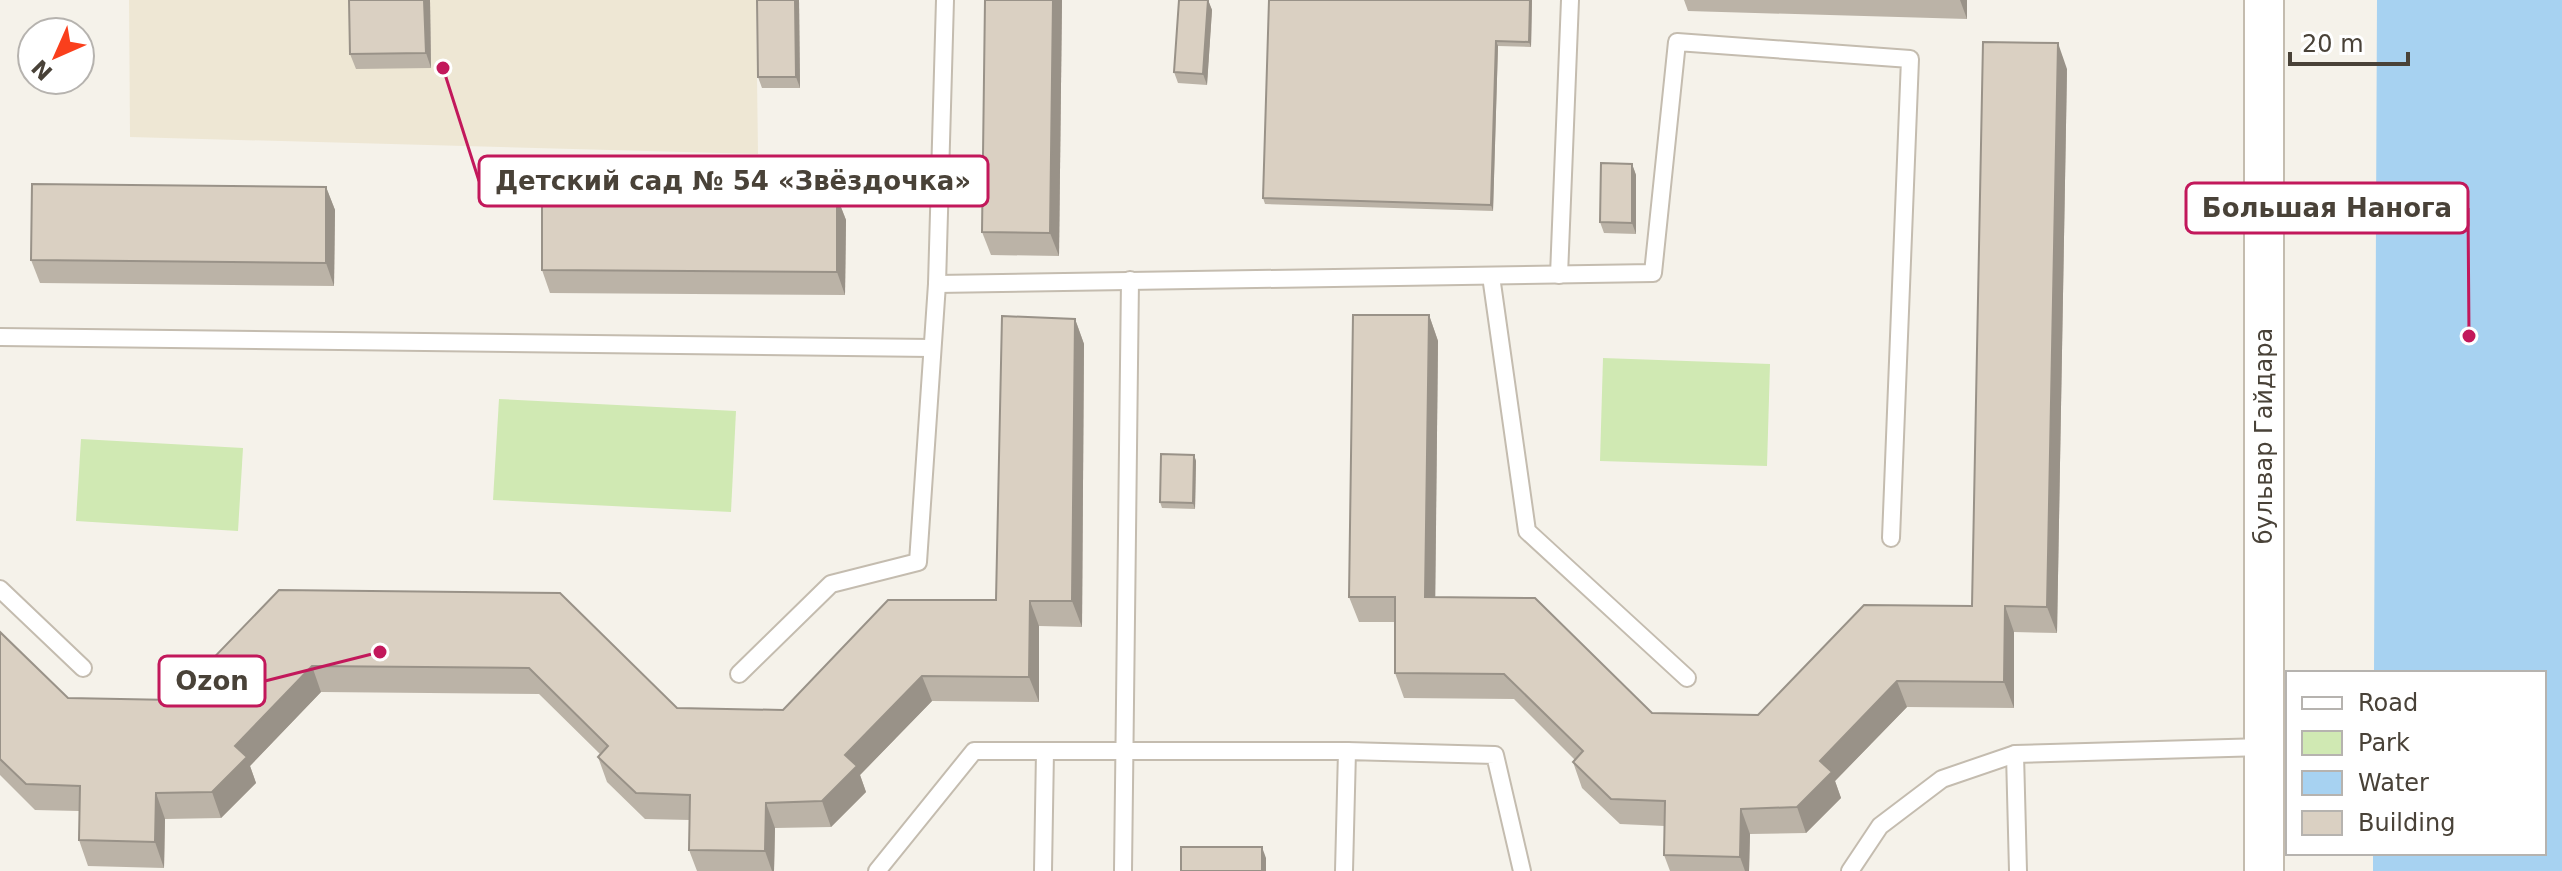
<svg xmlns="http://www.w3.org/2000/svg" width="2562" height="871" font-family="'DejaVu Sans',sans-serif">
	<rect width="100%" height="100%" fill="#f5f2ea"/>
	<path fill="#eee7d4" d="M129,0h627l2,154 -628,-17z"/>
	<g fill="#d0e9b3">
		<path d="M1603,358l167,6 -3,102 -167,-5z"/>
		<path d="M499,399l237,12 -5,101 -238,-12z"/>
		<path d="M81,439l162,9 -5,83 -162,-10z"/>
	</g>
	<path fill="#a7d2f1" d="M2377,0h185v871h-189v-18h171v-180h-170z"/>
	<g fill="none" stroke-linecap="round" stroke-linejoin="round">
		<g stroke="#c4bcaf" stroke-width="20">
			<g id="service">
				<path d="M1559,275l11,-275"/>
				<path d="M1491,276l36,255 160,147"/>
				<path d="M937,284l716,-11 24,-231 233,17 -19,479"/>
				<path d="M0,337l931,11"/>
				<path d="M0,589l83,79"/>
				<path d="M739,674l92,-90 87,-22 19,-278 8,-284"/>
				<path d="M2015,754l3,117"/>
				<path d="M877,871l97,-120h373"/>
				<path d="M1043,871l2,-120"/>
				<path d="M1123,871l7,-591"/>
				<path d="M1344,871l3,-120 148,4 27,116"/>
				<path d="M1850,871l30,-45 62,-47 73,-25 249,-7"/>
			</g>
		</g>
		<g stroke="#c4bcaf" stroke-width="42">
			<path id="tertiary" d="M2264,0v871"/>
		</g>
		<use href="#service" stroke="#fff" stroke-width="16"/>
		<use href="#tertiary" stroke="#fff" stroke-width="38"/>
	</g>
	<g fill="#bbb3a7">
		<path d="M430,0l1,68 -75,1 -6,-15z"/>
		<path d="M799,0l1,88h-38l-4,-11z"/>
		<path d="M985,0h77l-3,256 -68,-1 -9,-23z"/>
		<path d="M1208,0l4,10 -5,75 -29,-2 -4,-11z"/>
		<path d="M1532,0l-1,47 -33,-1 -5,165 -228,-7 -2,-6z"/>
		<path d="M1684,0h283v19l-279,-8z"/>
		<path d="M2067,69l-10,564 -43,-1v76l-107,-1 -72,74 6,17 -35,35 -56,1 -1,37h-79l-6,-16 1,-29 -45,-2 -38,-36 -9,-26 2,-2 -61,-61 -110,-1 -9,-25v-51h-36l-10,-25 80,-282 9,26 -3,256 217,116 106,2 214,-109z"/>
		<path d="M1632,164l4,11v59l-32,-1 -4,-11z"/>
		<path d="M326,187l9,23 -1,76 -294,-3 -9,-23z"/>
		<path d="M837,197l9,23 -1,75 -295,-2 -8,-23z"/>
		<path d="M1075,319l9,25 -2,283 -43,-1v76l-107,-1 -72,74 6,17 -35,35 -56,1 -1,43h-77l-8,-21 1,-30 -45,-1 -38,-37 -9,-25 2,-3 -61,-60 -218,-2 -71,74 6,17 -35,35 -56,1 -1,49 -76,-2 -9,-26v-29l-44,-1 -35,-35v-143l68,66 105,2 106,-110 398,118 106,2 213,-110z"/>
		<path d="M1194,455l2,6 -1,48 -33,-1 -2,-6z"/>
	</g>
	<g fill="#999288">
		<path d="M424,0h6l1,68 -5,-15z"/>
		<path d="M795,0h4l1,88 -4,-11z"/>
		<path d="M1053,0h9l-3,256 -9,-23z"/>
		<path d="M1208,0l4,10 -5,75 -4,-11z"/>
		<path d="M1530,0h2l-1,47 -2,-5z"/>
		<path d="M1960,0h7v19z"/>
		<path d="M1496,41l2,5 -5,165 -2,-6z"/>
		<path d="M2058,43l9,26 -10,564 -10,-26z"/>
		<path d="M1632,164l4,11v59l-4,-11z"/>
		<path d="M326,187l9,23 -1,76 -8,-23z"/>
		<path d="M837,197l9,23 -1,75 -8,-23z"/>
		<path d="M1429,315l9,26 -3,282 -10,-26z"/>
		<path d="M1075,319l9,25 -2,283 -10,-26z"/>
		<path d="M1194,455l2,6 -1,48 -2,-6z"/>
		<path d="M1030,601l9,25v76l-10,-25z"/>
		<path d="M2005,606l9,26v76l-10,-26z"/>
		<path d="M312,666l9,26 -71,74 6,17 -35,35 -9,-26 23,-46z"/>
		<path d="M922,676l10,25 -72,74 6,17 -35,35 -9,-26 23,-46z"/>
		<path d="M1897,681l10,26 -72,74 6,17 -35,35 -9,-26 23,-46z"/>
		<path d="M156,793l9,26 -1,49 -9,-26z"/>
		<path d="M766,803l9,25 -1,43h-2l-7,-20z"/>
		<path d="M1741,809l9,25 -1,37h-4l-5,-14z"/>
		<path d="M1262,847l4,11v13h-4z"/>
	</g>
	<g fill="#dad0c2" stroke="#999288" stroke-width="2">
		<path d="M349,0h75l2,53 -76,1z"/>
		<path d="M757,0h38l1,77h-38z"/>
		<path d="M985,0h68l-3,233 -68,-1z"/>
		<path d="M1179,0h29l-5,74 -29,-2z"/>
		<path d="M1269,0h261l-1,42 -33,-1 -5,164 -228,-7z"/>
		<path d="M1983,42l75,1 -11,564 -42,-1 -1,76 -107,-1 -77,80 12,11 -35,35 -56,2 -1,48 -76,-2 1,-54 -54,-2 -38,-37 10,-11 -79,-77 -109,-1v-76h-46l4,-282h76l-4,282 110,1 117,115 106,2 106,-110 108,1z"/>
		<path d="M1601,163l31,1v59l-32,-1z"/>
		<path d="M32,184l294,3v76l-295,-3z"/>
		<path d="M542,194l295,3v75l-295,-2z"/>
		<path d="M1002,316l73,3 -3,282h-42l-1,76 -107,-1 -77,79 12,11 -35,35 -56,2 -1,48 -76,-1 1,-55 -54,-2 -38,-36 10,-11 -79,-78 -217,-2 -77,80 12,11 -35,35 -56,1 -1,49 -76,-2 1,-54 -54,-2 -26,-25v-127l68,66 105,2 106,-110 281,3 117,115 106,2 105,-110h108z"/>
		<path d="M1161,454l33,1 -1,48 -33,-1z"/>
		<rect x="1181" y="847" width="81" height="24"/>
	</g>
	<g text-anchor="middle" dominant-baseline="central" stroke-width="6" stroke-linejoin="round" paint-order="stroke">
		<g font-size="24" fill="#494238" stroke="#fff">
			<text transform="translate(2264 436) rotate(-90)">бульвар Гайдара</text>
		</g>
	</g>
	<path fill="none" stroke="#c2185b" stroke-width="3" d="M443 68L479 181M2469 336L2468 208M380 652L265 681"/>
	<g fill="#c2185b" stroke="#fff" stroke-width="3">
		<circle cx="443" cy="68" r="8"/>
		<circle cx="2469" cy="336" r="8"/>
		<circle cx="380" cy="652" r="8"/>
	</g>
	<g fill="#fff" stroke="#c2185b" stroke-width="3">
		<rect x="479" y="156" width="509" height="50" rx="8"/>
		<rect x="2186" y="183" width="282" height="50" rx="8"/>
		<rect x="159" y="656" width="106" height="50" rx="8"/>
	</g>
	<g font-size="26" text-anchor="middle" font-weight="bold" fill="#494238">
		<text x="733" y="190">Детский сад № 54 «Звёздочка»</text>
		<text x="2327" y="217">Большая Нанога</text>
		<text x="212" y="690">Ozon</text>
	</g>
	<rect x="2286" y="671" width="260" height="184" fill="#ffffff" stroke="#b6b3af" stroke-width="2"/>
	<rect x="2302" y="697" width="40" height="12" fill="#ffffff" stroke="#b6b3af" stroke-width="2"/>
	<text x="2358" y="711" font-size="24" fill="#494238">Road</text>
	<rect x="2302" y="731" width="40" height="24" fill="#d0e9b3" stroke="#b6b3af" stroke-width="2"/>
	<text x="2358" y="751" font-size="24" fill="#494238">Park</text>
	<rect x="2302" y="771" width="40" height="24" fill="#a7d2f1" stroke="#b6b3af" stroke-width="2"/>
	<text x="2358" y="791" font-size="24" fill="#494238">Water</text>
	<rect x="2302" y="811" width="40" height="24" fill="#dad0c2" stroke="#b6b3af" stroke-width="2"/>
	<text x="2358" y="831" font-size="24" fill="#494238">Building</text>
	<g transform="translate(56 56) rotate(225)"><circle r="38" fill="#ffffff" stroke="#b6b3af" stroke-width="2"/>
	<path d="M0-6L14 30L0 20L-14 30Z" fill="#fa3f1c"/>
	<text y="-12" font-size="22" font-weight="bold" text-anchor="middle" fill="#494238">N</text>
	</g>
	<path d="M2290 52v12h118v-12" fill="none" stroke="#494238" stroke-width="4"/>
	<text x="2302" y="52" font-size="24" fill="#494238" stroke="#ffffff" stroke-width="6" paint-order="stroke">20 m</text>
</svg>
